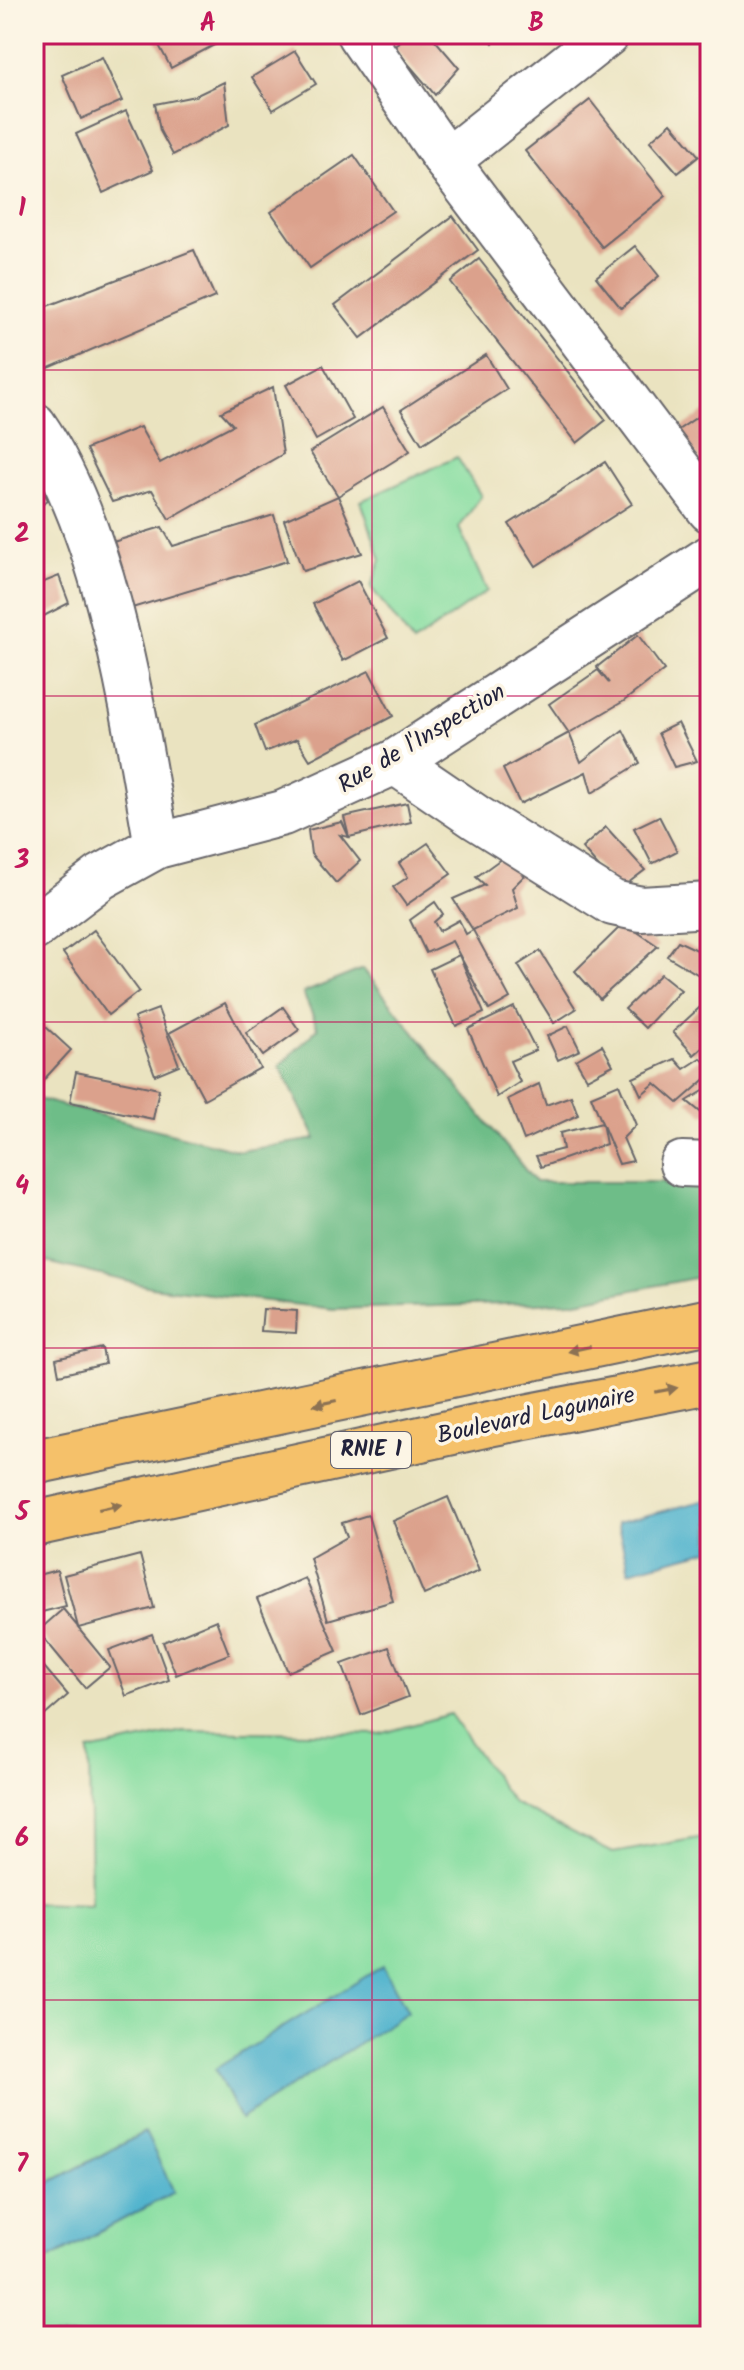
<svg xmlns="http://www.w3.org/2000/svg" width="744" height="2370" font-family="Kalam,sans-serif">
	<rect width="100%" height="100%" fill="#fcf5e5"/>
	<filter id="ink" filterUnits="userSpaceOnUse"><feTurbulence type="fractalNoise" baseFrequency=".0125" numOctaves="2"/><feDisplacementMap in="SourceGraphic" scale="16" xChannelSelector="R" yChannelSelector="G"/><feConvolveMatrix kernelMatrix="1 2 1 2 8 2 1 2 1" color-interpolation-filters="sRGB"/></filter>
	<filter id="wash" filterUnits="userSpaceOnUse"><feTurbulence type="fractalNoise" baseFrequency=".006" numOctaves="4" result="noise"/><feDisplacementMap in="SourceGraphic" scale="32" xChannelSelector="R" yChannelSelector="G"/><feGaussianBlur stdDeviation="1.8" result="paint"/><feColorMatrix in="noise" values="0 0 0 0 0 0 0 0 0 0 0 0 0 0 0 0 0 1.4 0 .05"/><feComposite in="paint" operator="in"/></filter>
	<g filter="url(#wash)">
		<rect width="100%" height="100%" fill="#eae3c0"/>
		<g fill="#88dea2" stroke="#55806e" stroke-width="2">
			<path d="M457,457l24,39 -22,32 28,63 -74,52 -42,-56 10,-27 -20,-59z"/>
			<path d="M450,1714l63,89 100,50 97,-17v486l-15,14h-661v-69l140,-75 -30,-60 -110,59v-288l57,2 -2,-154 94,-20 197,3z"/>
		</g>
		<path fill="#6ebd88" stroke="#487062" stroke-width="2" d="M363,969l172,213h175v93l-138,27 -239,7 -182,-22 -117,-28v-161l206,53 76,-12 -36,-73 38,-38 -15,-35z"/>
		<g fill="#4eb2cd" stroke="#386a84" stroke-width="2">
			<path d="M710,1499v51l-81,21 -12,-48z"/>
			<path d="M383,1966l25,46 -168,107 -25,-50z"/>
			<path d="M145,2132l29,60 -140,75v-76z"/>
		</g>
		<g id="blocks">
			<g fill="#dba18c">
				<path d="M153,34h82l-64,34z"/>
				<path d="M411,34h19l29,34 -24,27 -42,-49z"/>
				<path d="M486,34h16l-9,9z"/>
				<path d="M295,51l21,33 -43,26 -21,-33z"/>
				<path d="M102,57l20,44 -41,18 -19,-44z"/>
				<path d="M224,82l5,43 -56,30 -13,-24 -5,-27 40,-8z"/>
				<path d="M590,100l76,96 -64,51 -77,-96z"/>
				<path d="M126,111l27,59 -50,23 -27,-59z"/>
				<path d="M671,123l28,33 -21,17 -28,-32z"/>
				<path d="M354,155l39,56 -83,57 -39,-56z"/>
				<path d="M453,216l25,34 -117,88 -26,-33z"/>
				<path d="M635,246l24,30 -38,32 -25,-31z"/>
				<path d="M194,250l21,47 -173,74 -8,-23v-37z"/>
				<path d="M479,259l127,161 -29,23 -127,-161z"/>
				<path d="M486,355l21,34 -85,55 -21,-34z"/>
				<path d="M323,365l30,54 -37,21 -30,-55z"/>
				<path d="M273,387l10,67 -114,65 -17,-29 -40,12 -26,-53 54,-22 20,36 73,-38 -12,-13z"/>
				<path d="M383,407l27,44 -72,45 -28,-44z"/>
				<path d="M706,411l4,6v58l-32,-45z"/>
				<path d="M605,462l27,42 -96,62 -27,-42z"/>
				<path d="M34,477l14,23 -14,9z"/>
				<path d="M338,496l24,57 -59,18 -19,-51z"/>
				<path d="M274,515l13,46 -155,47 -19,-66 49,-15 11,19z"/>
				<path d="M59,576l10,27 -35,18v-35z"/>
				<path d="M358,581l30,57 -45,23 -30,-57z"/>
				<path d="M638,635l26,35 -40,31 -55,32 -20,-29 49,-34 11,13 -12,-16z"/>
				<path d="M369,671l24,45 -83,44 -13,-21 -32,13 -10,-27z"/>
				<path d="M678,723l19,38 -23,6 -16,-34z"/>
				<path d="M623,730l17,33 -48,30 -6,-21 -66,32 -17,-35 66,-36 12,29z"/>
				<path d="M407,803l4,19 -62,15 -5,-20z"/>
				<path d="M659,816l18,35 -25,13 -18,-36z"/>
				<path d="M342,822l7,15 -9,-2 20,26 -24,22 -25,-29 -3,-24z"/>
				<path d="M606,827l39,43 -26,20 -37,-42z"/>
				<path d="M428,843l23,31 -45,31 -13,-18 15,-10 -9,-14z"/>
				<path d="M509,853l18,20 -15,15 6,20 -45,22 -20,-31 32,-14 -9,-8z"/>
				<path d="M435,902l8,12 -9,8 5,9 20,-11 7,14 7,-4 37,68 -21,12 -37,-69 -26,12 -16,-33z"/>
				<path d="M624,923l34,23 -58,53 -25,-28z"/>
				<path d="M94,930l45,61 -31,24 -45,-62z"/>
				<path d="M678,941l30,14 -9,20 -32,-19z"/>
				<path d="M540,951l36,58 -22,14 -36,-58z"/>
				<path d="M459,955l25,58 -28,13 -26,-57z"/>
				<path d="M661,974l20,16 -36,38 -20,-19z"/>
				<path d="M710,998v43l-16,14 -21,-23z"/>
				<path d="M225,1003l35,65 -56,31 -35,-66z"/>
				<path d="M283,1007l16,23 -36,26 -17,-23z"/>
				<path d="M514,1007l22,43 -26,11 10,21 -23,15 -29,-68z"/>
				<path d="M158,1009l21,56 -24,10 -21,-57z"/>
				<path d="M34,1016l37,34 -33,36 -4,-4z"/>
				<path d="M568,1026l12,24 -22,10 -11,-24z"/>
				<path d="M602,1045l11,20 -26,14 -11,-19z"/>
				<path d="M701,1058l9,10v7l-32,28 -23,-20 -14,12 -8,-17 42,-19 9,10z"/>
				<path d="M76,1072l83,17 -6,30 -83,-17z"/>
				<path d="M539,1084l7,21 25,-9 7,19 -54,25 -16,-41z"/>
				<path d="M619,1084l17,41 -13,13 10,23 -14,3 -17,-41 4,21 -65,23 -5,-11 27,-7 -3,-16 42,-10 -11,-27z"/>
				<path d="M710,1087v25l-6,3 -17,-14z"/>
				<path d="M263,1309l34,2 -1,22 -35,-2z"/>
				<path d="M102,1348l3,16 -46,11 -3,-16z"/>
				<path d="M448,1497l31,74 -55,24 -31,-74z"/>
				<path d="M368,1515l25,86 -65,19 -18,-62 37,-21 -5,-14z"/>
				<path d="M140,1555l14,53 -76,20 32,39 -25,21 -47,-57 25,-22 15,18 -14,-52z"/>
				<path d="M57,1570l9,36 -32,8v-38z"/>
				<path d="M305,1578l32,73 -49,21 -31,-73z"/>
				<path d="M216,1620l13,34 -53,21 -13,-33z"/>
				<path d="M152,1634l17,46 -43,16 -17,-46z"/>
				<path d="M389,1647l19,50 -47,18 -19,-51z"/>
				<path d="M34,1655l34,40 -34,30z"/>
			</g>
		</g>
	</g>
	<g filter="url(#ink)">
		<use href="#blocks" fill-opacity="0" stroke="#68666a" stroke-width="2"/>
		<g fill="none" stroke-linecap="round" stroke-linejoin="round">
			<g stroke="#68666a" stroke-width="48">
				<g id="minor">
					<path d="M359,34l88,127 263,349"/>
					<path d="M447,161l160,-127"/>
					<path d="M34,425c75,109 100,292 123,421"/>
					<path d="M395,762l82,56 136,85 28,6 69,-4"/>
					<path d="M34,928l67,-51 56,-31 126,-33 112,-51 315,-204"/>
					<path d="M682,1164l28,1"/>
				</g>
			</g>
			<g stroke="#68666a" stroke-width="48">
				<g id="highway">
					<path d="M34,1462l676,-141"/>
					<path d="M34,1524l455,-100 221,-43"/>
				</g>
			</g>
			<use href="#minor" stroke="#fff" stroke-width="44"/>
			<use href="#highway" stroke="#f5c16b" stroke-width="44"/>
		</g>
		<defs><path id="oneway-solid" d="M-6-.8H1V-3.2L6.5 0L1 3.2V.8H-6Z" transform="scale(2)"/></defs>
		<g fill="#8c7253">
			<use href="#oneway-solid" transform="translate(579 1349) rotate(168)"/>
			<use href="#oneway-solid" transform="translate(666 1390) rotate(-11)"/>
			<use href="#oneway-solid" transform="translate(325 1403) rotate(168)"/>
			<use href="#oneway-solid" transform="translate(110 1507) rotate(-12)"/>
		</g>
	</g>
	<path fill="none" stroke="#c2185b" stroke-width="2" stroke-opacity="0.55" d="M372,34v2302M34,370h676M34,696h676M34,1022h676M34,1348h676M34,1674h676M34,2000h676"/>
	<g text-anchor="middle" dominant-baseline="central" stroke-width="7" stroke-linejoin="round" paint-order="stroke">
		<rect fill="#fcf5e5" stroke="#63616e" stroke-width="2" x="331" y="1432" width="80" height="36" rx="6"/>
		<g font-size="22" font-weight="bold" fill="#22223b">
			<text x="371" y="1450">RNIE 1</text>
		</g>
		<g font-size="24" fill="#22223b" stroke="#fcf5e5">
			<text transform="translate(422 739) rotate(-31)">Rue de l'Inspection</text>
			<text transform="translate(536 1416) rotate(-12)">Boulevard Lagunaire</text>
		</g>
	</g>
	<rect width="744" height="2370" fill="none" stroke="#fcf5e5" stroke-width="88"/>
	<rect x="44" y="44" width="656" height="2282" fill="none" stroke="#c2185b" stroke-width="3"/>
	<g font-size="26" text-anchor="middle" font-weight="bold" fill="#c2185b">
		<text x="208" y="31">A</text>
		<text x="536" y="31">B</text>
		<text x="22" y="216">1</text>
		<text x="22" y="542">2</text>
		<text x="22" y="868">3</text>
		<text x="22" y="1194">4</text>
		<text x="22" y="1520">5</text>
		<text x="22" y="1846">6</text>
		<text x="22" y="2172">7</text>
	</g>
</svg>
